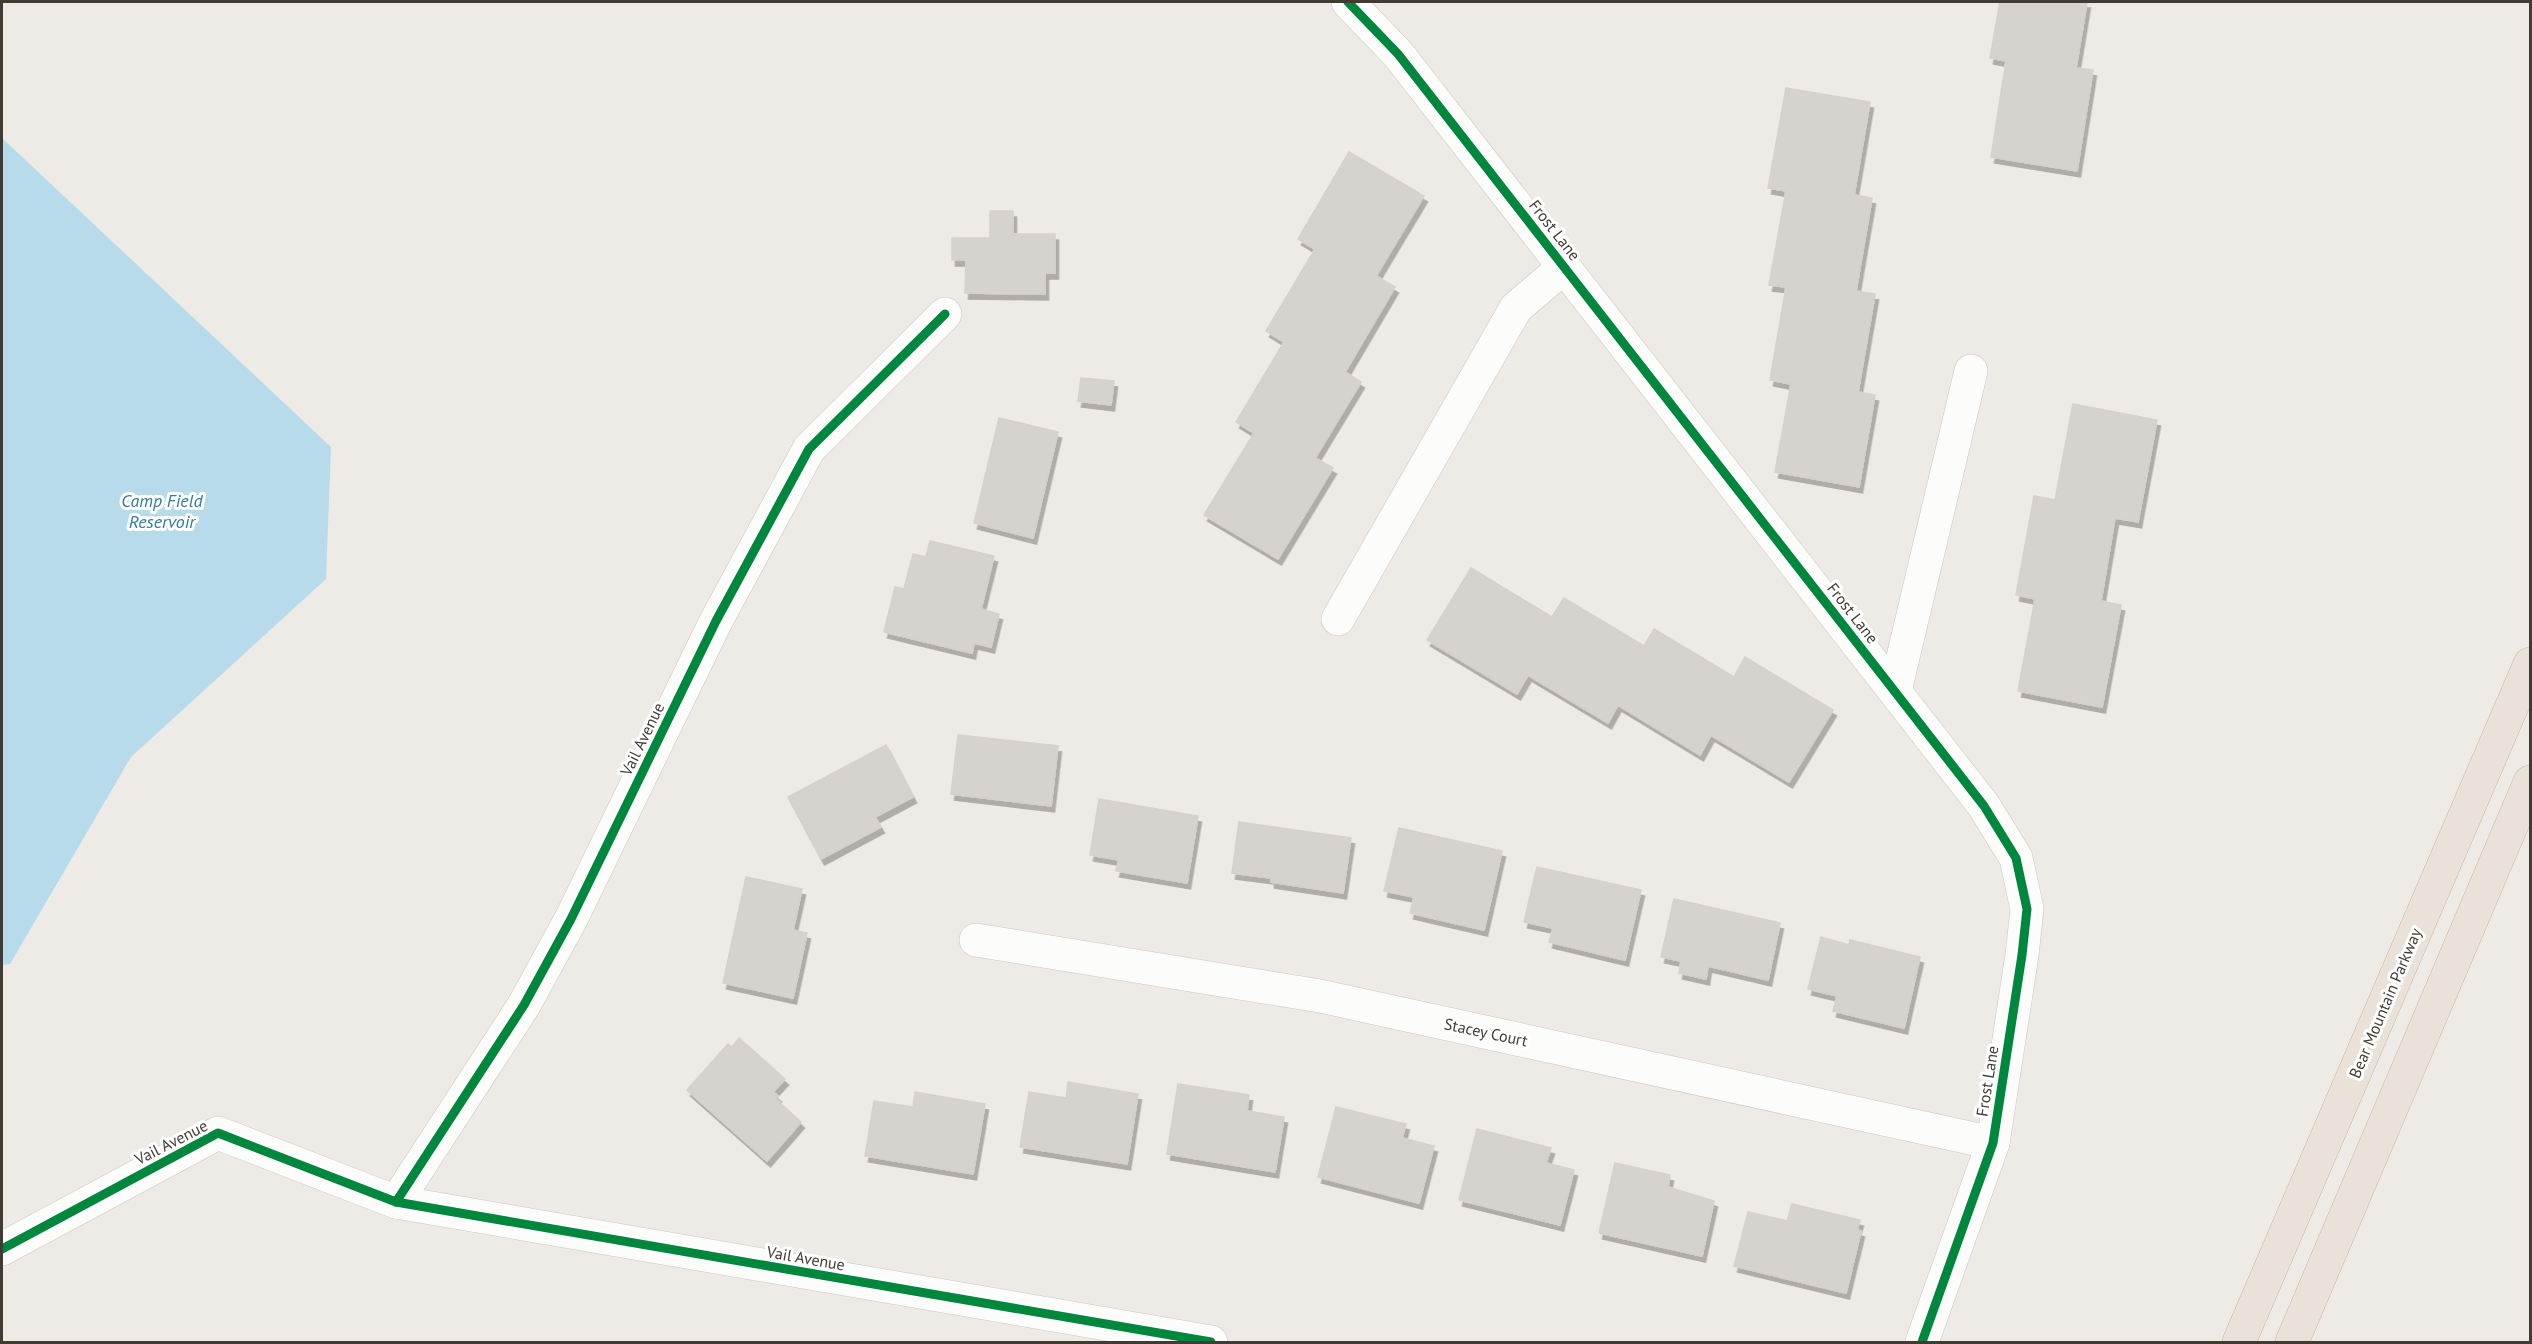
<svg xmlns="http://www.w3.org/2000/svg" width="2532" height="1344" font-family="'PT Sans',sans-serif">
	<defs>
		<filter id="shadow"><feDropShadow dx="3.5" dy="6" stdDeviation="0" flood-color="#0004"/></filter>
	</defs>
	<rect width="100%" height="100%" fill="#eeeae6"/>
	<path fill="#b7dbeb" d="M2,138l329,309 -5,132 -195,178 -121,207 -8,1z"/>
	<g fill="#d6d2cd" stroke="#d6d1cc" stroke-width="1.5" filter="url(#shadow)">
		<path d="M2000,2h87l-11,66 17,2 -16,101 -86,-14 15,-96 -16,-3z"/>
		<path d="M1786,88l84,14 -16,93 18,3 -16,93 19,3 -17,98 17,3 -16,92 -84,-15 16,-88 -21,-4 16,-93 -17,-2 17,-94 -18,-3z"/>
		<path d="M1349,152l75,44 -48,80 19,11 -50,85 16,10 -46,76 18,10 -55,91 -74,-44 50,-82 -18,-11 48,-80 -18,-11 49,-82 -17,-10z"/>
		<path d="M990,211h23v23h42v39h-10v21l-80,-1 1,-33h-14v-22h38z"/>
		<path d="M1081,378l33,3 -3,24 -33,-4z"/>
		<path d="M2073,404l84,16 -19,102 -23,-4 -14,83 20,4 -19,102 -84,-16 17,-92 -19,-4 18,-99 21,4z"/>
		<path d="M999,418l59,14 -25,106 -59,-15z"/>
		<path d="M930,541l64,15 -13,53 18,5 -8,33 -17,-4 -2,10 -88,-21 11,-45 9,2 9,-35 13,3z"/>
		<path d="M1471,568l81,49 12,-19 80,48 10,-17 80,48 11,-20 88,53 -44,72 -78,-47 -11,20 -82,-50 -10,18 -80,-48 -11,19 -90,-54z"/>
		<path d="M958,735l100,11 -7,60 -100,-12z"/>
		<path d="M886,745l27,52 -38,20 6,10 -60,32 -33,-62z"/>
		<path d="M1099,799l99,17 -11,67 -71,-12 3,-11 -29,-5z"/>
		<path d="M1239,822l112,16 -8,55 -72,-11v-4l-39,-5z"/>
		<path d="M1399,828l103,23 -18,79 -74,-17 4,-16 -30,-6z"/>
		<path d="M1537,867l104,23 -16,70 -76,-18 4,-14 -29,-6z"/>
		<path d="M746,877l56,12 -9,41 14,3 -14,65 -70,-15z"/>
		<path d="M1674,899l106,24 -12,57 -60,-14 -2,13 -27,-6 2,-12 -20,-4z"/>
		<path d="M1821,937l28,8 1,-5 70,17 -16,71 -71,-17 4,-15 -29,-7z"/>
		<path d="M739,1038l46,41 -12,13 5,4 -3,2 26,24 -34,39 -80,-71 41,-46 4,3z"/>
		<path d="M1068,1082l70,12 -11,70 -107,-17 9,-55 37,6z"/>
		<path d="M1178,1084l71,11 -2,16 37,6 -9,55 -108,-18z"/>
		<path d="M915,1092l70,12 -12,70 -108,-18 9,-55 39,6z"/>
		<path d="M1336,1107l70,17 -4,14 32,8 -15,57 -101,-26z"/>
		<path d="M1477,1129l74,19 -5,15 28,7 -14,55 -101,-25z"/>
		<path d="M1615,1163l55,12 -2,12 46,14 -12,55 -103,-23z"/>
		<path d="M1792,1204l68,16 -3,10 4,1 -15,62 -112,-27 14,-54 39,9z"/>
	</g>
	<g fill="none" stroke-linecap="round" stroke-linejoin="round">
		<g stroke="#cac6c2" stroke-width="34">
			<g id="minor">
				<path d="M1348,2l50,52 586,752 32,52 11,51 -5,46 -29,188 -71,199"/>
				<path d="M1338,619l178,-311 48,-41"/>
				<path d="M1895,691l76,-320"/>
				<path d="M976,940l344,56 673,147"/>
				<path d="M396,1202l128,-197 47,-86 145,-298 93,-172 136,-135"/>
				<path d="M2,1249l216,-116 178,69 815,140"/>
			</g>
		</g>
		<g stroke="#c5b5a2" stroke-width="34">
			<g id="highway">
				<path d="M2239,1342l291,-678"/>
				<path d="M2292,1342l238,-560"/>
			</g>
		</g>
		<use href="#minor" stroke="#fcfcfb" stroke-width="33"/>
		<use href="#highway" stroke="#eae2d8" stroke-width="33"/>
		<g stroke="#fff" stroke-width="13">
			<g id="cycleway">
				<path d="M1348,2l50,52 586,752 32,52 11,51 -5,46 -29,188 -71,199"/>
				<path d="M396,1202l128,-197 47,-86 145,-298 93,-172 136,-135"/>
				<path d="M2,1249l216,-116 178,69 815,140"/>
			</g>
		</g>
		<use href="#cycleway" stroke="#00873e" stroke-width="9"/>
	</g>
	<g text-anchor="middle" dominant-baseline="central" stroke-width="6" stroke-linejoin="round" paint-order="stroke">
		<g font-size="16" fill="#423b33" stroke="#fff">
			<text transform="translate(1555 230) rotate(52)">Frost Lane</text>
			<text transform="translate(1853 613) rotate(52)">Frost Lane</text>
			<text transform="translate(642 739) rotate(-64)">Vail Avenue</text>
			<text transform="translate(2385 1003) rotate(-67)">Bear Mountain Parkway</text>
			<text transform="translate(1486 1032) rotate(12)">Stacey Court</text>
			<text transform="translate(1987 1081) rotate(-81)">Frost Lane</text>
			<text transform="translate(171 1142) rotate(-27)">Vail Avenue</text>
			<text transform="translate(806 1258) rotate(10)">Vail Avenue</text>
		</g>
		<g font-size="18" font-style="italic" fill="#2f7ba1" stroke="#fff">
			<text x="162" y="500">Camp Field<tspan x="162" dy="21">Reservoir</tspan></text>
		</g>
	</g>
	<rect width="2532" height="1344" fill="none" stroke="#423b33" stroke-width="6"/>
</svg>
